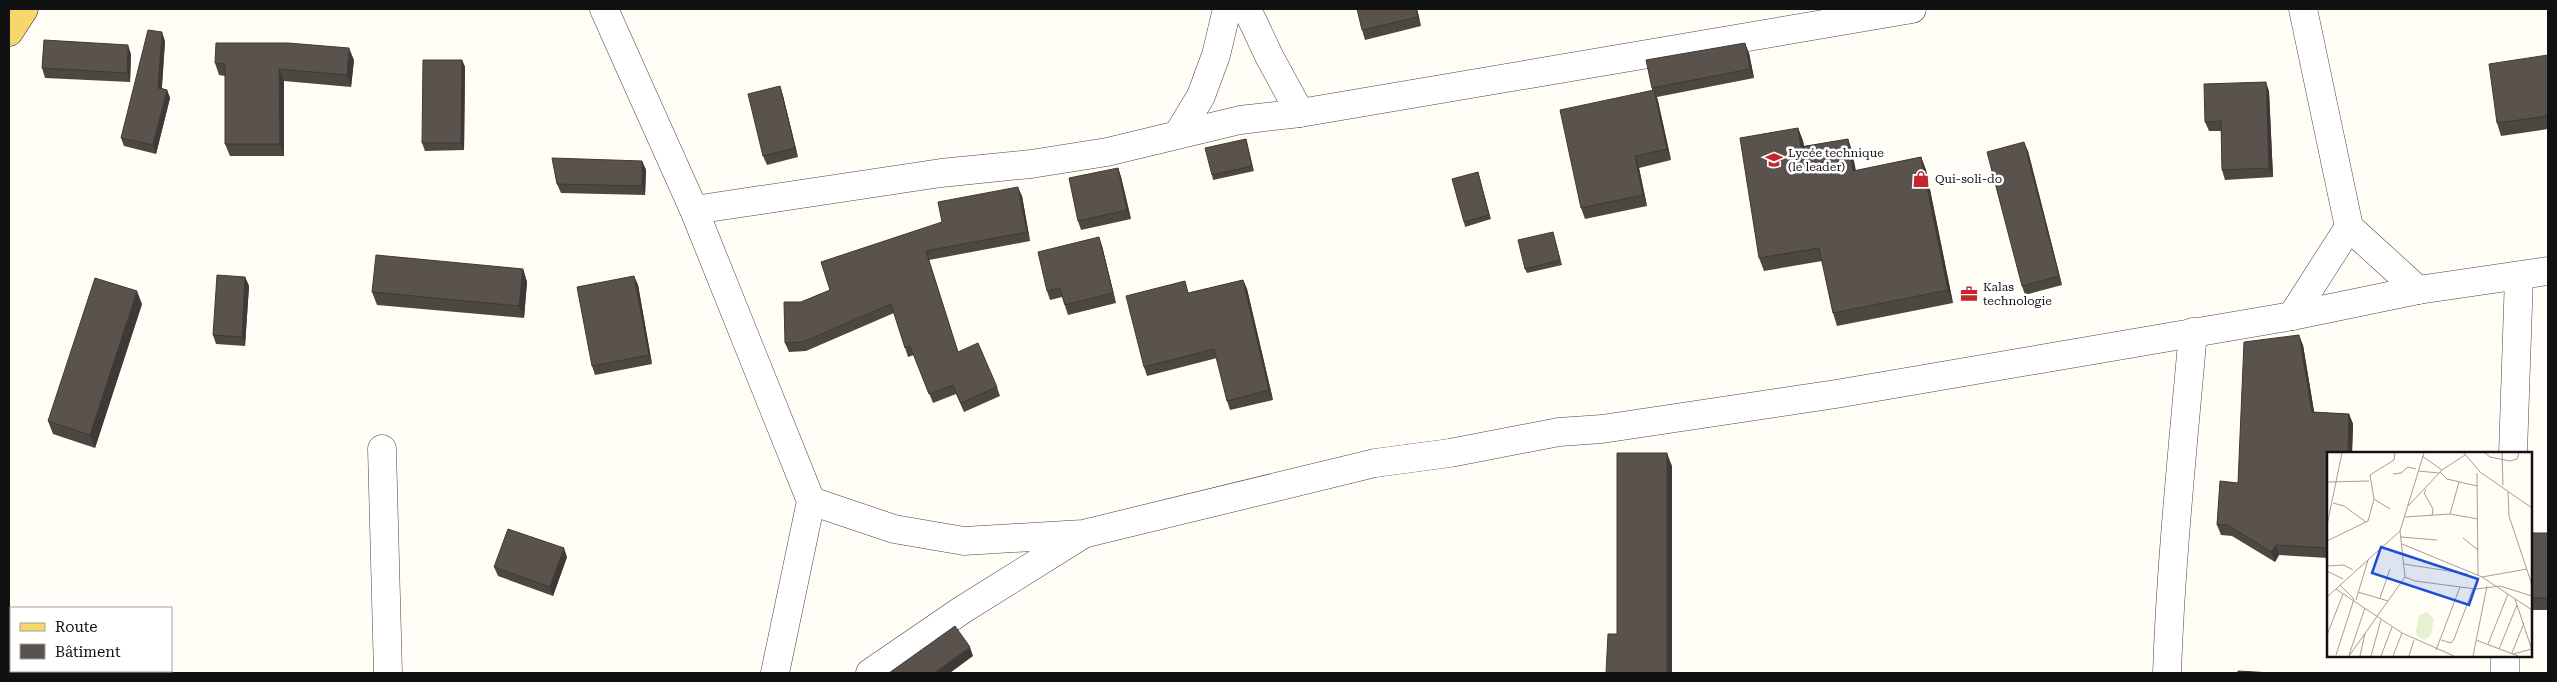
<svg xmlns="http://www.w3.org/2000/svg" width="2557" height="682" font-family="'Roboto Serif',serif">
	<rect width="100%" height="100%" fill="#fffdf5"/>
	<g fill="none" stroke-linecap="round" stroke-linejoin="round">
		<g stroke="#444" stroke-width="29">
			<g id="minor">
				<path d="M604,9l90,201 117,291 -36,172"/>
				<path d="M1247,9l22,47 31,57"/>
				<path d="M2303,9l46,218 69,63"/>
				<path d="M1178,134l23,-38 15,-41 11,-46"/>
				<path d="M694,210l247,-37 90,-9 76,-12 133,-32 60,-7 612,-104"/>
				<path d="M2292,316l57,-89"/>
				<path d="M382,449l6,224"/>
				<path d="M2513,453l6,-177"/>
				<path d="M811,501l83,28 70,12 119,-7 292,-71 75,-10 109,-21 43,-3 234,-35 456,-78 126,-26 130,-19"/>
				<path d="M870,673l92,-63 120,-75"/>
				<path d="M2167,673c4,-114 16,-227 26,-341"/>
				<path d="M2505,673v-17"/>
			</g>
		</g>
		<g stroke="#222" stroke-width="29">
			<path id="major" d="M9,32l15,-23"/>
		</g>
		<use href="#minor" stroke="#fff" stroke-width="28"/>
		<use href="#major" stroke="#f9d66b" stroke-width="28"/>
	</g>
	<g fill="#4d4742">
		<path d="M1417,9l4,17 -56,14 -3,-10z"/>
		<path d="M165,41l-3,47 5,2 3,8 -14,56 -32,-8 -3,-8z"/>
		<path d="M1749,53l5,25 -97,19 14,63 -32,8 8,38 -62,13 -4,-11 71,-118v-2z"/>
		<path d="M131,54l-1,28 -85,-4 -3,-10z"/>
		<path d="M2548,55v74l-47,7 -4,-13z"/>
		<path d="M354,60l-3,27 -67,-6v75h-54l-5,-12v-68l-6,-1 -4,-12z"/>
		<path d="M462,60l3,7 -1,83 -39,1 -3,-8z"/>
		<path d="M780,86l3,10 15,61 -31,8 -4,-9z"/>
		<path d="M2269,91l4,86 -48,3 -3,-10 -1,-39h-12l-4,-9z"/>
		<path d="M1798,128l5,13 1,5 44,-7 4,12 4,20 65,-14 5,13 27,133 -116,23 -4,-13 -11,-52 -58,10 -5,-13z"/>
		<path d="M1246,139l8,32 -41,9 -1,-5z"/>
		<path d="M2028,151l34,134 -37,10 -3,-9z"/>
		<path d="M642,161l4,9 -1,25 -84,-2 -4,-9z"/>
		<path d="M1118,168l3,9 10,42 -50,11 -3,-9z"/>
		<path d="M1478,172l13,47 -26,8 -1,-5z"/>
		<path d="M1022,196l8,45 -101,19 29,92 39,35 3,9 -36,16 -8,-18 -23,9 -19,-48 -6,2 -14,-44 -88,38 -17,1 -4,-9 16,-41 29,-12z"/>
		<path d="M1553,232l9,33 -35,8 -2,-4z"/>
		<path d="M1102,246l14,57 -48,12 -6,-18 -12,3 -3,-9z"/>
		<path d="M523,269l4,13 -3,36 -147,-13 -5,-13z"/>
		<path d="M634,276l4,9 14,79 -57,11 -3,-9z"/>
		<path d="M245,277l4,9 -4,60 -29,-2 -3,-9z"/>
		<path d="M1243,280l4,9 26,111 -43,10 -3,-9 -10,-43 -70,18 -3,-9 45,-74z"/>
		<path d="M142,304l-47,144 -42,-14 -5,-13z"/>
		<path d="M2303,345l11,67 35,2 4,10 -1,29h-24v105l-49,-3 -4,7 -43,-26 -11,-1 -4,-10 21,-42z"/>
		<path d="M2531,533h17v77h-15l-2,-5z"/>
		<path d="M567,557l-14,39 -55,-20 -4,-9z"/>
	</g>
	<g fill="#3f3936">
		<path d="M1416,9h1l4,17 -3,-9z"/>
		<path d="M162,32l3,9 -4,55 -3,-8z"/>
		<path d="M1745,43l4,10 5,25 -4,-9z"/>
		<path d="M128,45l3,9 -1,28 -3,-9z"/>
		<path d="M349,48l5,12 -3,27 -4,-12z"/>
		<path d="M462,60l3,7 -1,83 -3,-7z"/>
		<path d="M279,69l5,12v75l-4,-12z"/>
		<path d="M2266,82l3,9 4,86 -4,-9z"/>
		<path d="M780,86l3,10 15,61 -3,-9z"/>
		<path d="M167,90l3,8 -14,56 -3,-9z"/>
		<path d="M1654,90l4,11 13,59 -4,-11z"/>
		<path d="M1798,128l5,13 3,18 -5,-12z"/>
		<path d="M1848,139l4,12 6,33 -5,-13z"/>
		<path d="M2024,142l4,9 34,134 -3,-9z"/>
		<path d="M1635,156l4,12 8,38 -4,-11z"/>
		<path d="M1921,157l5,13 27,133 -5,-13z"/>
		<path d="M642,161l4,9 -1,25 -3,-9z"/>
		<path d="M1118,168l3,9 10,42 -4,-9z"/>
		<path d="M1018,187l4,9 8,45 -3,-9z"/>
		<path d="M1099,237l3,9 14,57 -3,-10z"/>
		<path d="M523,269l4,13 -3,36 -5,-12z"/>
		<path d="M634,276l4,9 14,79 -3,-9z"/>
		<path d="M245,277l4,9 -4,60 -3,-9z"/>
		<path d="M1243,280l4,9 26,111 -4,-10z"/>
		<path d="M137,291l5,13 -47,144 -5,-13z"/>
		<path d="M2299,335l4,10 13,78 -4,-11z"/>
		<path d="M2349,414l4,10 -1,29h-4z"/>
		<path d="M1667,453l5,13v207h-5z"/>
		<path d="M2276,545l3,10 -4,7 -4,-10z"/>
		<path d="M564,548l3,9 -14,39 -3,-9z"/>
		<path d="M970,647l3,9 -23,17h-16z"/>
	</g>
	<g fill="#5a524d" stroke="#3f3936">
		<path d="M1357,9h59l2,8 -56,13z"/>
		<path d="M148,30l14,2 -4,56 9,2 -14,55 -32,-7z"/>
		<path d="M44,40l84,5 -1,28 -85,-5z"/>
		<path d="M216,43h72l61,5 -2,27 -68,-6 1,75h-55v-80l-10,-1z"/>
		<path d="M1745,43l5,26 -98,19 -6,-28z"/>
		<path d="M2548,55v61l-51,7 -8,-59z"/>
		<path d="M423,60h39l-1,83h-39z"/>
		<path d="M2266,82l3,86 -47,2 -1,-49 -16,1 -1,-38z"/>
		<path d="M780,86l15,62 -32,8 -15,-62z"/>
		<path d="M1654,90l13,59 -32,7 8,39 -62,13 -21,-98z"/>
		<path d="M1798,128l3,19 47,-8 5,32 68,-14 27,133 -115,23 -14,-65 -60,10 -19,-120z"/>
		<path d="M1246,139l6,27 -40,9 -7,-27z"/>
		<path d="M2024,142l35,134 -37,10 -35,-134z"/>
		<path d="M552,158l90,3v25l-85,-2z"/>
		<path d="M1118,168l9,42 -49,11 -9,-43z"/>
		<path d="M1478,172l11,43 -25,7 -12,-43z"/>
		<path d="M1018,187l9,45 -101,19 32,101 20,-9 19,44 -36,16 -8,-18 -24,9 -19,-48 -5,2 -14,-44 -88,38 -18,1 -1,-41h17l29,-12 -9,-28 121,-40 -4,-20z"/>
		<path d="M1553,232l7,28 -35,9 -7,-29z"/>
		<path d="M1099,237l14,56 -48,12 -5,-17 -13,3 -9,-39z"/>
		<path d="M376,255l147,14 -4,37 -147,-14z"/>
		<path d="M217,275l28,2 -3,60 -29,-2z"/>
		<path d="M634,276l15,79 -57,11 -15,-79z"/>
		<path d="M95,278l42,13 -47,144 -42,-14z"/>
		<path d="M1243,280l26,110 -42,11 -13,-52 -70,18 -18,-71 59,-15 3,12z"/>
		<path d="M2299,335l13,77 37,2 -1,39h-20v95l-52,-3 -5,7 -43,-27h-11l3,-44 18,2 6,-141z"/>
		<path d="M1617,453h50v220h-61l2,-39h9z"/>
		<path d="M508,529l56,19 -14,39 -56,-20z"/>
		<rect x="2531" y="533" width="17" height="65"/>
		<path d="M955,626l15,21 -36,26h-45z"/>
		<path d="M2238,671l34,2h-34z"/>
	</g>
	<defs>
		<g id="school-bare" transform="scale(1.35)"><path d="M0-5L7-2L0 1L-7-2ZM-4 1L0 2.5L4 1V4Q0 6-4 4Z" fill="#c4262e" stroke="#fff" stroke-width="2.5" paint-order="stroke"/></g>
		<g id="shop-bare" transform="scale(1.35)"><path d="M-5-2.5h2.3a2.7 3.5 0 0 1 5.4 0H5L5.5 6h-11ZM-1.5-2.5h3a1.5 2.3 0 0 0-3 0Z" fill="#c4262e" stroke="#fff" stroke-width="2.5" paint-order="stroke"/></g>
		<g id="office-bare" transform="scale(1.35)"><path d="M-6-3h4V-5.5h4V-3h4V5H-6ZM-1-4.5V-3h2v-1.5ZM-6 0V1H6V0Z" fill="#c4262e" stroke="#fff" stroke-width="2.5" paint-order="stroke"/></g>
	</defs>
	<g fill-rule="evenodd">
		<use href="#school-bare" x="1774" y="160"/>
		<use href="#shop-bare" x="1921" y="179"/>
		<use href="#office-bare" x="1969" y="294"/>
	</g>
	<g text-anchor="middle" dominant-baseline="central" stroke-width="5" stroke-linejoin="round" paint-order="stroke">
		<g font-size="12" fill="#111" stroke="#fff" text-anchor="start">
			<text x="1788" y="153">Lycée technique<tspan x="1788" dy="14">(le leader)</tspan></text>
			<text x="1935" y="179">Qui-soli-do</text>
			<text x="1983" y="287">Kalas<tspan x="1983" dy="14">technologie</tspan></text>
		</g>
	</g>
	<g transform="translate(2327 452)">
		<rect width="205" height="205" fill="#fffdf5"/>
		<path d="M100,160l7,7 -3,16 -6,5 -8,-4 -1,-5 3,-16z" fill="#e6f2cf"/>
		<path fill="none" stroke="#a09f9a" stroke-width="1" d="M137,1l16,19 52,36M158,1l5,4 20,4 7,-2 2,-6M175,1l1,32M95,4l20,14M91,19l21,2M113,20l7,7 30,7M150,21l1,102M66,22l8,-1 7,-6 8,2M0,30l42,-1M99,37l-2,4 9,16 -1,7M181,40l1,24 23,69M47,47l16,10M6,51l11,3 22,16M81,54l34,-36 23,-15M123,62l9,-32M78,65l45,-3 28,5M0,73l15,-72M74,85l36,3M136,86l15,12M0,89l41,-20 6,-22 -4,-24 24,-15 1,-7M75,92l80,33 50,33M77,112l64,10M0,114l17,-1 9,5M0,119l16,8M78,125l10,4 61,8 24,-3 32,10M155,125l45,-8M9,137l66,44 52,23M31,140l30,9M0,145l73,-66 24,-78M53,146l10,-29M188,147l17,51M29,148l12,-40M0,183l16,-41M114,188l10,3 3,-4 19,-50M149,188l42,16M161,192l20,-50M172,197l18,-44M109,198l24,-63M185,201l12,-30M186,202l19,-5M9,203l18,-56 -14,-14M22,203l16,-47M22,204l56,-79 -5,-46M33,204l5,-23M44,204l10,-36M54,204l11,-29M66,204l9,-23M82,204l5,-16M146,204l14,-70"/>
		<path fill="#1d4ed8" fill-opacity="0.15" stroke="#1d4ed8" stroke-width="2.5" d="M54,95l97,32 -9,26 -97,-32z"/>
		<rect width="205" height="205" fill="none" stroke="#111" stroke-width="2.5"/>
	</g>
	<rect width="2557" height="682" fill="none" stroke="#111111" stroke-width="20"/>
	<rect x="10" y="607" width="162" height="65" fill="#ffffff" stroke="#a0a0a0"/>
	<rect x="20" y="623" width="25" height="8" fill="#f9d66b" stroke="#a0a0a0"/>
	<text x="55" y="632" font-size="15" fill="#111111">Route</text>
	<rect x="20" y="644" width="25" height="15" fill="#5a524d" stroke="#a0a0a0"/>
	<text x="55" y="657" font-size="15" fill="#111111">Bâtiment</text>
</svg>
